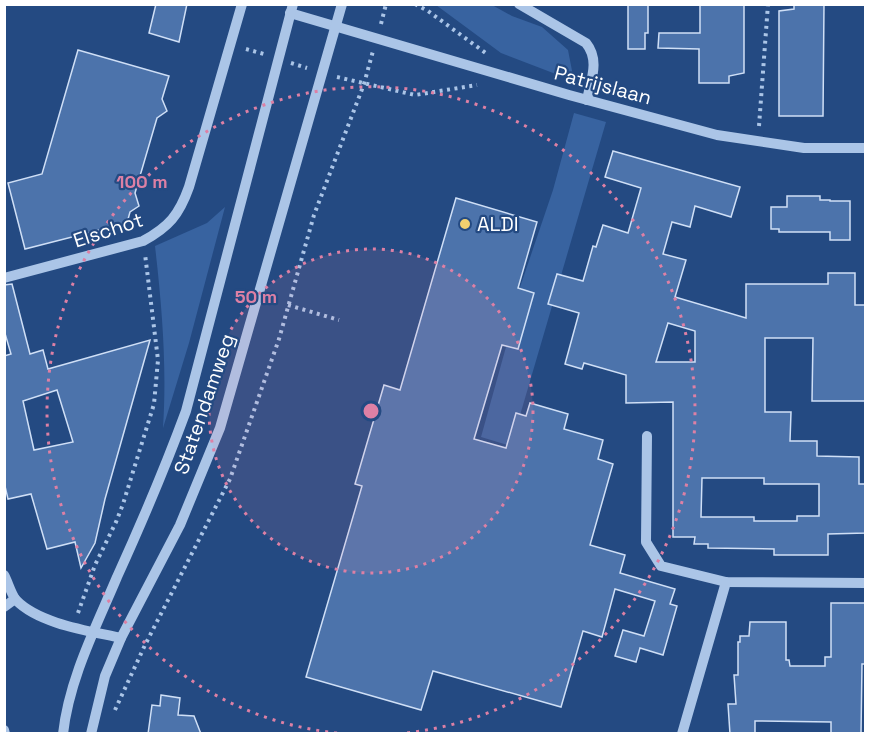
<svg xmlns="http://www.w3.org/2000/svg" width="870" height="738" font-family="'Space Grotesk',sans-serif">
	<rect width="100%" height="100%" fill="#244a82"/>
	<g fill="#3863a0">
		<path d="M436,5h56l20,11 30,11 26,23 6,31 -73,-28z"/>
		<path d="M574,113l32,9 -95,324 -30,-9 38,-137 -3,-1 37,-109z"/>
		<path d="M225,207l-36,136 -26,85c4,-61 -1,-121 -8,-182l52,-23z"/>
	</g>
	<g fill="#4c73ab" stroke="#cfdff6" stroke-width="1.5" fill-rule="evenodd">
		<path d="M156,4h31l-8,38 -30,-9z"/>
		<path d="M628,4h20v29h-3v16h-17z"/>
		<path d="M700,4h44v69l-15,3v7h-30v-34l-41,-1 1,-15h41z"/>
		<path d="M794,4h30l-1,112h-44v-105l15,-2z"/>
		<path d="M78,50l91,26 -7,23 5,12 -10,7 -22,75 4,13 -9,6 -3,11 -102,26 -17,-66 34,-9z"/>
		<path d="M613,151l127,36 -9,30 -36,-11 -5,21 -18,-5 -9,32 23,6 -11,37 71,21v-34h82v-11h27v32h11v96h-54l1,-63h-48v74h26l-1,29h27v15l42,1v27h7v49l-38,1v21h-54v-6l-66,-1v-4h-14l1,-7h-22v-135l-47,1v-28l-42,-12 -2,6 -17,-5 14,-51 -31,-9 9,-30 26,7 10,-35 3,1 7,-22 25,8 13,-45 -36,-11zM668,323l27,8v31h-39zM702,478h62v6h55v32h-22v5h-43v-4h-53z"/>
		<path d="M787,196h33v4h10v1h20v39h-20v-8h-51v-3h-8v-22h16z"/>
		<path d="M456,198l81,24 -19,66 16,5 -16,56 -16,-4 -28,94 32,9 10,-35 10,3 4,-13 38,11 -4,15 39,11 -5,19 15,5 -23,81 35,10 -5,18 55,16 -5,15 7,2 -14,49 -23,-7 -4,14 -21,-6 8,-26 21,6 11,-35 -40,-12 -13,48 -19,-6 -22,76 -128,-36 -12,39 -115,-33 56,-191 -7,-2 29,-99 16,5z"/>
		<path d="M12,284l18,70 13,-4 5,19 102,-29 -45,159 -10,44 -14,25 -6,-26 -28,7 -16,-55 -23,5 -4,-17v-126l7,-2 -7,-24v-45zM57,390l16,52 -39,8 -11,-49z"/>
		<path d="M831,603h35v61h-4l-1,70h-30v-12l-76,-1v13h-25l-2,-30h8l-2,-29h4v-33h2v-6h9l1,-14h36v38h3l1,6h35v-9h6z"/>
		<path d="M161,695l19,3 -2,17 16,1 7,18h-53l4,-29 8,1z"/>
	</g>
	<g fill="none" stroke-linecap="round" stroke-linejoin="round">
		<g stroke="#abc5e7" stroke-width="4" stroke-dasharray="3 4.5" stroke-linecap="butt">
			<path d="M415,4l13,7 59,43"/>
			<path d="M381,24l5,-20"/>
			<path d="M246,49l18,5"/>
			<path d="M291,63l16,5"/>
			<path d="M337,77l78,18 62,-10"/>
			<path d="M759,126l9,-122"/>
			<path d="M288,305l51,15"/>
			<path d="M78,613l17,-48 21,-43 7,-18 31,-100 4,-44 -13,-106"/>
			<path d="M115,710l30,-65 85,-166 49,-140 35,-124 50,-131 9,-33"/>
		</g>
		<g stroke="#abc5e7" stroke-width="10">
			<path d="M519,4l67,39c14,17 5,37 1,57"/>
			<path d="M290,13l279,82 148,40 87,13h62"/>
			<path d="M4,278l139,-37c26,-14 36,-26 46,-54l53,-183"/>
			<path d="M647,436l-1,106 15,24 65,16 140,1"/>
			<path d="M4,575c4,7 7,19 12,25 23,24 74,31 105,38"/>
			<path d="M4,607l11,-8"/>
			<path d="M4,730l1,4"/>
			<path d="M63,734c6,-55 33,-107 54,-157 25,-55 48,-109 69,-166l107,-407"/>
			<path d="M91,734l14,-58 16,-38 59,-113 40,-97 122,-424"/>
			<path d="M682,734l44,-152"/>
		</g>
	</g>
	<circle cx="371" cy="411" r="162" fill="#dd80a5" fill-opacity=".12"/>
	<g fill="none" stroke="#dd80a5" stroke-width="3" stroke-dasharray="3 6">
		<circle cx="371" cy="411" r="162"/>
		<path d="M337 733A324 324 0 1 1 405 733"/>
	</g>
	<circle fill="#f2d06f" stroke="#244a82" stroke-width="2" cx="465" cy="224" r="6"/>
	<g text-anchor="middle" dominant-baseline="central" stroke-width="4.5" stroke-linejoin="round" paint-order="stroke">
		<g font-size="20" fill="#fff" stroke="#244a82">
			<text transform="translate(603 85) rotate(15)">Patrijslaan</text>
			<text transform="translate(108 230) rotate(-18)">Elschot</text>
			<text transform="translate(204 404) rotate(-71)">Statendamweg</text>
		</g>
		<g font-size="20" fill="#fff" stroke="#244a82" text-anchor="start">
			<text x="477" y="224">ALDI</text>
		</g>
	</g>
	<circle cx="371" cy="411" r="9" fill="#dd80a5" stroke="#244a82" stroke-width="3"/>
	<g font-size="18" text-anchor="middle" font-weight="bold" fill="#dd80a5" stroke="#244a82" stroke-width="4.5" stroke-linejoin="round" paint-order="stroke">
		<text x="142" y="188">100 m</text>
		<text x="256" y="303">50 m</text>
	</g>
	<rect width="870" height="738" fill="none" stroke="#ffffff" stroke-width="12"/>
</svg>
